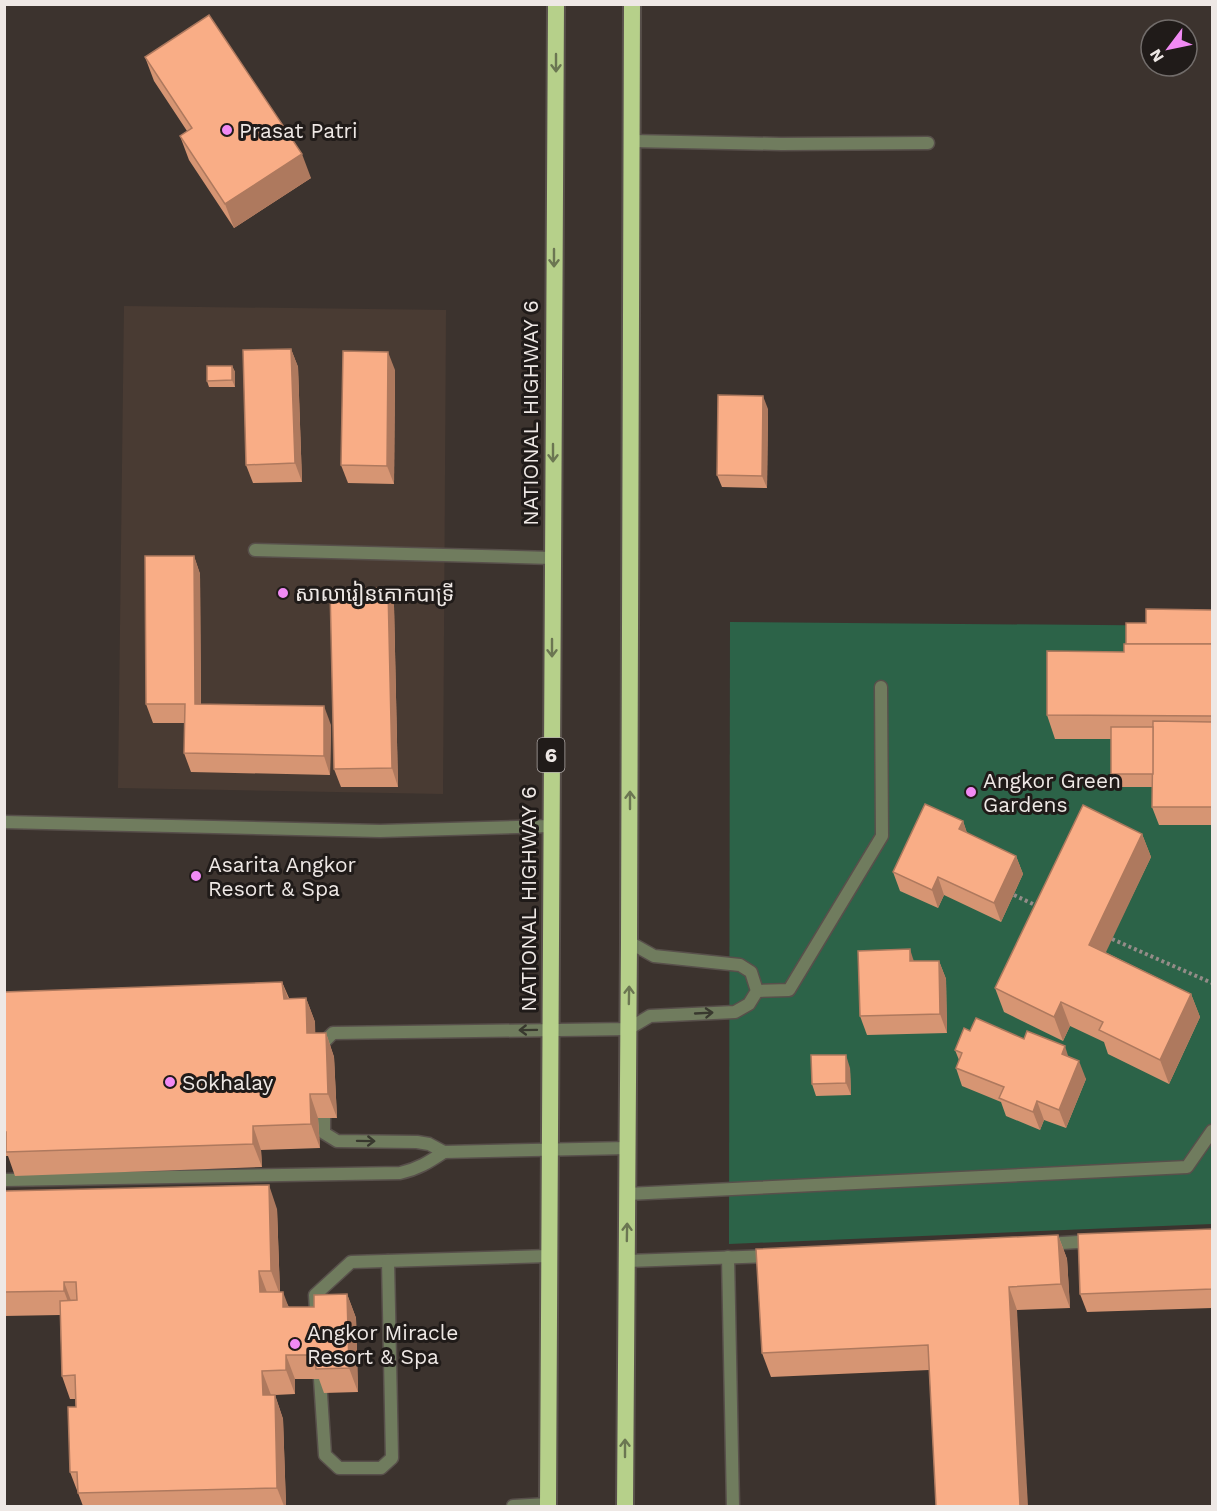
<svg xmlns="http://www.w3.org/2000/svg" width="1217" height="1511" font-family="'Work Sans','Noto Sans Khmer',sans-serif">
	<rect width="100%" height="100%" fill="#3c332e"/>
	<path fill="#493b33" d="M124,306l322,4 -3,484 -325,-6z"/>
	<path fill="#2c6348" d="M730,622l482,4v598l-483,20z"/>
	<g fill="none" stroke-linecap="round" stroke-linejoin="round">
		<g stroke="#58504b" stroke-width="15">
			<g id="service">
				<path d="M632,141l149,3 147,-1"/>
				<path d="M255,550l297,8"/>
				<path d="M757,991l32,-1 93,-154 -1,-149"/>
				<path d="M322,1051v-7l11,-11 295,-4 22,-13 85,-4 14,-8 8,-13 -6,-19 -11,-7 -86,-9 -25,-14"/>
				<path d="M324,1118v15l13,8 80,1 12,2 15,8 184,-4"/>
				<path d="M4,1180l396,-7c18,-4 29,-11 44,-21"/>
				<path d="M627,1194l560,-27 25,-36"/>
				<path d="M1046,1244l48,-3"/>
				<path d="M728,1257l5,249"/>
				<path d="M627,1261l144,-5"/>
				<path d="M316,1311l-1,-16 36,-33 198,-6"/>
				<path d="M320,1379l5,76 14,13h42l11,-10 -4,-197"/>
				<path d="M513,1506l35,-2"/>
			</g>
		</g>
		<g stroke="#58504b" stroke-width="15">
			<path id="minor" d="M4,822l376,9 171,-5"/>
		</g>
		<g stroke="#58504b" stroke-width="20">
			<g id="trunk">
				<path d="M548,1506l8,-1502"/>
				<path d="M625,1506l4,-564 3,-938"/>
			</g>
		</g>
		<g stroke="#948c88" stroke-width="4" stroke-dasharray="3 3" stroke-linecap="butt">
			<path d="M1014,895l23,11"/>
			<path d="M1112,939l100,44"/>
		</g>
		<use href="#service" stroke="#707c5e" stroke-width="12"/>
		<use href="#minor" stroke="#707c5e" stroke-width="12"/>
		<use href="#trunk" stroke="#b6d08a" stroke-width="16"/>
	</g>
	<g fill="#d69573">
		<path d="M145,57l166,121 -77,50 -45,-68 -9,-24 7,-5 -33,-50z"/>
		<path d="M291,349l7,18 4,115 -49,1 -7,-18z"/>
		<path d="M232,366l3,6v15h-26l-2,-6z"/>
		<path d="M395,370l-1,114 -46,-1 -7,-18z"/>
		<path d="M768,409l-1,79 -45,-1 -5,-12z"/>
		<path d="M194,556l6,18 1,130 130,21 -1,50 -139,-3 -7,-19 1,-30h-32l-7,-19z"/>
		<path d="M388,588l6,18 4,181h-57l-7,-18z"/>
		<path d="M1212,610v215h-53l-7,-18 1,-20h-38l-4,-13v-35h-56l-8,-24 77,-63 2,-8 20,-21z"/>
		<path d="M963,821l4,12 49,23 7,18 -22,48 -57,-27 -6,13 -38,-17 -7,-19z"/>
		<path d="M1142,834l9,23 -46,95 86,42 9,23 -31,67 -61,-30 -4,-12 -34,-16 -7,15 -59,-29 -9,-24z"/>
		<path d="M939,961l7,18 1,54 -80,2 -7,-19z"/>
		<path d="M282,982l7,16h17l9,24v11h11l8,24 3,61h-19l2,30 -59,2 1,17 -247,9 -7,-20h-4v-164z"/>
		<path d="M970,1031l98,26 18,22 -20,49 -22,-8 -4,10 -34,-14 -5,-14 -39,-16 -6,-18 3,-8 -4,-10z"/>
		<path d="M850,1068l1,27 -35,1 -4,-12z"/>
		<path d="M4,1191l273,18 3,83 9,15h25l33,-13 9,24 2,74 -34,1 -5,-14h-24v15l-20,1 8,24 3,87h-203l-13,-34 6,-65 -1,-8h-5l-8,-23 -2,-61 -56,1z"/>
		<path d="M1212,1229v79l-125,4 -7,-18z"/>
		<path d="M1058,1235l9,24 3,49 -53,2 -88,60 -158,7 -9,-24z"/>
	</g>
	<g fill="#ae795e">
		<path d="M302,154l9,24 -77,50 -9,-24z"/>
		<path d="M291,349l7,18 4,115 -7,-19z"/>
		<path d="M388,352l7,18 -1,114 -7,-18z"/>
		<path d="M232,366l3,6v15l-3,-7z"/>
		<path d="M763,396l5,13 -1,79 -5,-12z"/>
		<path d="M194,556l6,18 1,149 -6,-19z"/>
		<path d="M388,588l6,18 4,181 -6,-19z"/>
		<path d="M324,706l7,19 -1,50 -6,-19z"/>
		<path d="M963,821l6,18 -10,-10z"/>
		<path d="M1142,834l9,23 -53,112 -9,-24z"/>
		<path d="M1016,856l7,18 -22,48 -7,-19z"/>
		<path d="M938,877l6,18 -6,13 -6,-18z"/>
		<path d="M910,949l6,19 -6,-7z"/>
		<path d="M939,961l7,18 1,54 -7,-19z"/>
		<path d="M282,982l9,24 -7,-7z"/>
		<path d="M1191,994l9,23 -31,67 -9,-24z"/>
		<path d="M306,998l9,24 1,35 -9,-24z"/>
		<path d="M1061,1002l9,24 -7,15 -9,-24z"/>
		<path d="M326,1033l8,24 3,61 -9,-24z"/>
		<path d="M1065,1046l6,19 -9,-11z"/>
		<path d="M846,1055l4,13 1,27 -5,-12z"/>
		<path d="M1079,1061l7,18 -20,49 -7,-18z"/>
		<path d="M310,1094l8,24 2,30 -9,-24z"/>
		<path d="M1037,1101l7,19 -4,10 -7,-18z"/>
		<path d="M253,1126l8,24 1,17 -9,-23z"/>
		<path d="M269,1185l8,24 3,86 -9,-24z"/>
		<path d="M1058,1235l9,24 3,49 -9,-24z"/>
		<path d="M259,1271l9,24 -8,-3z"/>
		<path d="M64,1282l9,24v9l-9,-24z"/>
		<path d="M1009,1287l8,23 11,196h-8z"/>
		<path d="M283,1292l9,24 -9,-9z"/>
		<path d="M347,1294l9,24 2,74 -9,-24z"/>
		<path d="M286,1355l9,24v15l-9,-24z"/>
		<path d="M262,1371l9,24h-8z"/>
		<path d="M275,1395l8,24 3,87h-2l-7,-18z"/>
	</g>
	<g fill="#f9ad86" stroke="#ae795e" stroke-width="1.5">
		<path d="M209,15l93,139 -77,50 -45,-68 12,-8 -47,-71z"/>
		<path d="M291,349l4,114 -49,2 -3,-115z"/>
		<path d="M343,351l45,1 -1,114 -46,-1z"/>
		<path d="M207,366h25v14l-25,1z"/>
		<path d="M718,395l45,1 -1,80 -45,-1z"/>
		<path d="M145,556h49l1,148 129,2v50l-140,-3 1,-49h-39z"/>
		<path d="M330,588h58l4,180 -58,1z"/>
		<path d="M1146,609l66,1v34h-86v-21h20z"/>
		<path d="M1124,644h88v72l-165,-1v-64l77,1z"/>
		<path d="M1153,721l59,1v85h-60z"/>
		<rect x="1111" y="727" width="42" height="47"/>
		<path d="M925,804l38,17 -4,8 57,27 -22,47 -56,-26 -6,13 -39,-18z"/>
		<path d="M1083,805l59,29 -53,111 102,49 -31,66 -61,-30 4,-8 -42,-20 -7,15 -59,-29z"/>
		<path d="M910,949v12h29l1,53 -80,2 -2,-65z"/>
		<path d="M282,982l2,17 22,-1 1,35h19l2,61h-18l1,30 -58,2v18l-247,8v-20h-2v-140z"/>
		<path d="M976,1018l48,21 3,-8 38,15 -3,8 17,7 -20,49 -22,-9 -4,11 -34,-14 5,-11 -48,-19 6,-15 -7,-3 9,-22 6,3z"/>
		<path d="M811,1055h35v28l-34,1z"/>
		<path d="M269,1185l2,86h-12l1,21h23v15h31v-12l33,-1 2,74 -33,1 -1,-14h-29v15l-24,1 1,24h12l2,93 -199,5 -1,-21h-7l-2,-65h8l-1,-32 -13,1 -2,-75 17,-1 -1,-18h-12v9l-60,1v-101z"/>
		<path d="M1212,1229v60l-132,5 -2,-60z"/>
		<path d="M1058,1235l3,49 -52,3 11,219h-84l-8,-161 -166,8 -6,-104z"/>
	</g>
	<defs><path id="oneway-shaft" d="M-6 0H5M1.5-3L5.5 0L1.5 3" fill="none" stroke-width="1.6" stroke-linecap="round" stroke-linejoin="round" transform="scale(1.5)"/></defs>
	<g stroke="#6b7652">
		<use href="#oneway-shaft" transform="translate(556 63) rotate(90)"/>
		<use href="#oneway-shaft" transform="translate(554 258) rotate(90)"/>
		<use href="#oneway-shaft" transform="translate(553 453) rotate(90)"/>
		<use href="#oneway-shaft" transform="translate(552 648) rotate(90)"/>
		<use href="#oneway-shaft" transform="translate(630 800) rotate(-90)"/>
		<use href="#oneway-shaft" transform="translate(629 995) rotate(-89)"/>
		<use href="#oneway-shaft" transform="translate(627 1232) rotate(-89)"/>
		<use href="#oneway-shaft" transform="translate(625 1448) rotate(-90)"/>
	</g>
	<g stroke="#38382e">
		<use href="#oneway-shaft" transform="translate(704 1013) rotate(-3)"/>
		<use href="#oneway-shaft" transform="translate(528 1030) rotate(179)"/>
		<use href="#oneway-shaft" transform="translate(366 1141) rotate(1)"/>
	</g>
	<g fill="#f18af4" stroke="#201b19" stroke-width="2">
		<circle cx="227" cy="130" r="6"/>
		<circle cx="283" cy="593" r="6"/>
		<circle cx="971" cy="792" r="6"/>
		<circle cx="196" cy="876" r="6"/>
		<circle cx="170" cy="1082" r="6"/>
		<circle cx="295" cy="1344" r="6"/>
	</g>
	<g text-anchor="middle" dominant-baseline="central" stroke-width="6" stroke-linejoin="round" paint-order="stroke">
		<rect fill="#201b19" stroke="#b0aaa8" stroke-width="1.5" x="537.5" y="738" width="27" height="34" rx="4.5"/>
		<g font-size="20" font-weight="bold" fill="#eee8e5">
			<text x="551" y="755">6</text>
		</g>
		<g font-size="21" fill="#eee8e5" stroke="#201b19" text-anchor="start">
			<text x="239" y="130">Prasat Patri</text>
			<text x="295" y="593">សាលារៀនគោកបាទ្រី</text>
			<text x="983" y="780">Angkor Green<tspan x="983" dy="24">Gardens</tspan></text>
			<text x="208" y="864">Asarita Angkor<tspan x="208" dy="24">Resort &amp; Spa</tspan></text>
			<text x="182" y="1082">Sokhalay</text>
			<text x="307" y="1332">Angkor Miracle<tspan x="307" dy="24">Resort &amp; Spa</tspan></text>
		</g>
		<g font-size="21" fill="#eee8e5" stroke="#201b19">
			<text transform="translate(530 413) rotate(-90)">NATIONAL HIGHWAY 6</text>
			<text transform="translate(528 899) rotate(-90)">NATIONAL HIGHWAY 6</text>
		</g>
	</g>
	<rect width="1217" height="1511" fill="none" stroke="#eee8e5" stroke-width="12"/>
	<g transform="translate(1169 48) rotate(238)"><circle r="28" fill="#201b19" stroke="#726d6b" stroke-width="1.5"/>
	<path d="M0-4.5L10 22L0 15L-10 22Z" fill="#f18af4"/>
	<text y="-9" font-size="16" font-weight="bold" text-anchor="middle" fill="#eee8e5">N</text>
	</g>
</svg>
